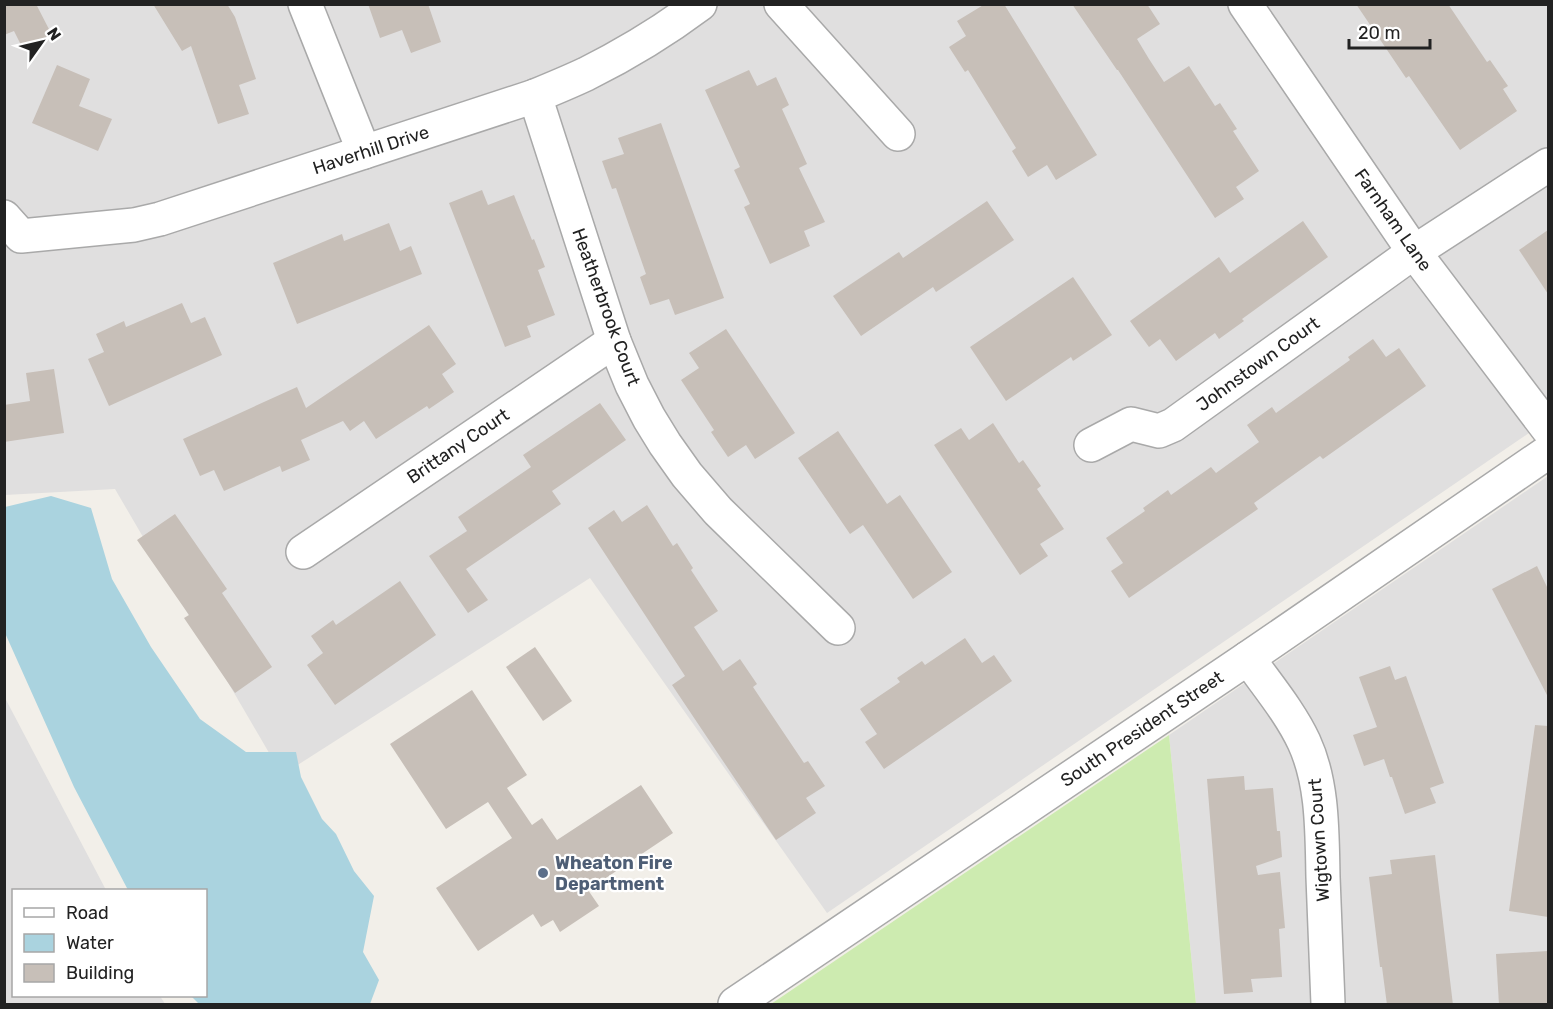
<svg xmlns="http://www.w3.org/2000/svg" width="1553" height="1009" font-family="Rubik,sans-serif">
	<rect width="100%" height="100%" fill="#f2efe9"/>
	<g fill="#e0dfdf">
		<path d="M5,5h1543v415l-721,493 -237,-335 -308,197 -167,-286 -110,6z"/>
		<path d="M1548,476v528h-352l-27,-269z"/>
		<path d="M4,696l102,194h-92v106h146l5,8h-160z"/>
	</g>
	<path fill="#cdebb0" d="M1169,735l27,269h-425z"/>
	<path fill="#aad3df" d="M51,496l40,12 21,71 39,68 49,72 46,33h50l5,25 21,42 14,15 18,37 20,25 -11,56 16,28 -9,24h-171l-8,-8h15v-106h-78l-54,-103 -69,-154v-126z"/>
	<g fill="#c7bfb8">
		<path d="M4,4h32l16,31 -29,14 -9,-18 -10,4z"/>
		<path d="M153,4h74l8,13 21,62 -17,6 10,29 -31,10 -27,-78 -9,5z"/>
		<path d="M368,4h60l13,38 -30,11 -9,-23 -22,8z"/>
		<path d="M985,4h19l93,151 -41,25 -9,-15 -19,12 -16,-26 4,-3 -48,-78 -3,2 -16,-25 17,-11 -9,-15z"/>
		<path d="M1072,4h75l13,20 -23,15 12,20 15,23 25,-16 26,40 5,-3 17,26 -4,2 26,40 -23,16 8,12 -29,19 -97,-148h-1z"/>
		<path d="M1356,4h92l39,58 3,-2 18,26 -5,3 14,22 -57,39 -51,-74 -3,2z"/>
		<path d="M57,65l33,14 -11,27 33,13 -14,32 -66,-28z"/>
		<path d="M749,70l8,16 19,-9 13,28 -7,4 25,55 -8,4 26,54 -21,9 6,15 -40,18 -26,-57 6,-3 -16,-34 6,-3 -35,-77z"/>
		<path d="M661,123l63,175 -49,17 -6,-16 -19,6 -10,-28 6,-3 -30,-86 -4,1 -10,-28 22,-7 -6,-16z"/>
		<path d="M482,190l6,15 26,-10 18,45 2,-1 11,28 -7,3 17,45 -28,11 4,11 -26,10 -56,-144z"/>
		<path d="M987,201l27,39 -78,52 -3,-5 -72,49 -28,-40 66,-44 4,6z"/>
		<path d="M1303,221l25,36 -86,62 2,2 -25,18 -4,-6 -39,28 -16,-22 -11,8 -19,-26 89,-64 11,16z"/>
		<path d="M389,223l11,28 11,-5 11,28 -125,50 -24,-61 69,-29 2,7z"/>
		<path d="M1548,230v64l-29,-44z"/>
		<path d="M1073,277l39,58 -39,26 -2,-4 -65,44 -36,-54z"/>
		<path d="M182,303l9,20 14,-6 17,38 -113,51 -21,-47 16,-7 -8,-18 28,-13 2,6z"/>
		<path d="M429,325l27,39 -14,10 12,18 -25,17 -2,-3 -51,33 -12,-18 -14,10 -7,-10 -42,19 9,20 -28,12 -2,-6 -56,25 -10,-21 -14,6 -17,-37 114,-52 9,21z"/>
		<path d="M726,329l69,104 -40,26 -9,-14 -18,12 -17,-25 3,-2 -33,-50 18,-12 -10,-15z"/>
		<path d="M1373,339l13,18 13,-9 27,38 -103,73 -3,-3 -66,47 4,6 -129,89 -18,-27 12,-8 -17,-25 39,-27 -2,-3 25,-18 3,5 40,-28 5,6 43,-31 -12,-17 25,-18 4,6 74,-53 -2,-3z"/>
		<path d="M54,369l10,64 -60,9v-37l26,-4 -4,-28z"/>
		<path d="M600,403l26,37 -74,51 9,13 -95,65 22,31 -20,13 -39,-57 38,-25 -9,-14 73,-50 -8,-12z"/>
		<path d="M993,423l26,40 4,-3 18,26 -4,3 27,40 -24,15 8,12 -28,19 -86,-130 27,-17 8,12z"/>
		<path d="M838,431l49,73 13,-9 52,77 -39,27 -50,-74 -13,9 -52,-76z"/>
		<path d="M647,505l26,41 4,-3 16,25 -2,2 27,41 -24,16 29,44 17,-12 17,25 -4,3 51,76 4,-2 17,25 -19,12 10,15 -40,27 -104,-155 13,-9 -97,-148 26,-18 8,12z"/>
		<path d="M175,514l52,75 -5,4 50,74 -37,26 -51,-75 5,-3 -52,-75z"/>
		<path d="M1537,566l11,23v108l-56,-108z"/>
		<path d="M400,581l36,54 -101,70 -28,-40 16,-12 -12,-17 22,-16 3,5z"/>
		<path d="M965,638l17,25 12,-8 18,26 -128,88 -19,-27 12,-8 -17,-25 40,-27 -3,-4 25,-17 3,4z"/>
		<path d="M535,647l37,54 -29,20 -37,-54z"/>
		<path d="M1390,666l5,14 11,-4 38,107 -14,5 6,15 -31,11 -13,-37h-2l-6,-18 -20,7 -11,-31 24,-8 -18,-50z"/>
		<path d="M472,690l55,85 -20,13 25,37 10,-7 15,22 84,-55 32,48 -85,57 11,16 -39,26 -7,-12 -12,7 -8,-13 -55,37 -42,-63 76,-50 -24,-36 -42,27 -56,-85z"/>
		<path d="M1535,725l13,1v191l-39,-6z"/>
		<path d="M1244,776l1,14 28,-2 4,43h3l2,26 -26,9 2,9 22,-3 5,56 -6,1 3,48 -31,2 2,13 -29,2 -17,-215z"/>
		<path d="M1435,855l18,150h-66l-5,-38h-2l-11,-90 23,-3 -2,-14z"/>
		<path d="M1548,951v54h-49l-3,-51z"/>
	</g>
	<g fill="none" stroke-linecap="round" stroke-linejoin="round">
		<g stroke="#a9a9a9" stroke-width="36">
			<g id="minor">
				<path d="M305,4l59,148"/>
				<path d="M781,4l117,130"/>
				<path d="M1245,4l169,248 134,177"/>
				<path d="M535,96l79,245 18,44 17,33 16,26 22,31 31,36 120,117"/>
				<path d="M4,217l17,19 113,-11 26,-6 375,-123c17,-7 34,-14 51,-22 40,-20 78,-43 114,-70"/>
				<path d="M1091,445l40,-21 28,7 14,-6 241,-173 134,-87"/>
				<path d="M303,552l311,-211"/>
				<path d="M1248,658c19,27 42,54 56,84 19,41 18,90 19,135 2,42 3,85 5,127"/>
				<path d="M735,1004l513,-346 300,-206"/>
			</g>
		</g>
		<use href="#minor" stroke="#fff" stroke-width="33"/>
	</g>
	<circle fill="#5c6f8a" stroke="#fff" stroke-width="2" cx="543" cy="873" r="6"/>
	<g text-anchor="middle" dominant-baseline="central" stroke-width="4.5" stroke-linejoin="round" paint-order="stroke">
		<g font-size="18" fill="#222" stroke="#fff">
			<text transform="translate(371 150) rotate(-18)">Haverhill Drive</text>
			<text transform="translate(1393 220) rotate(55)">Farnham Lane</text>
			<text transform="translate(606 307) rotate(70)">Heatherbrook Court</text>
			<text transform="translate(1258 364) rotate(-36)">Johnstown Court</text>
			<text transform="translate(458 446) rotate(-34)">Brittany Court</text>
			<text transform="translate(1142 729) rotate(-34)">South President Street</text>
			<text transform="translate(1319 840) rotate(-94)">Wigtown Court</text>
		</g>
		<g font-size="18" font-weight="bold" fill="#4e5e75" stroke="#fff" text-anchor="start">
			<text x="555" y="863">Wheaton Fire<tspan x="555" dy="21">Department</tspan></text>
		</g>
	</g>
	<rect width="1553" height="1009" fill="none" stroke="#222222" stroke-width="12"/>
	<rect x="12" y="889" width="195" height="108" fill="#ffffff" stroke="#a7a7a7" stroke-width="1.5"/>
	<rect x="24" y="908" width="30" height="9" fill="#ffffff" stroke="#a7a7a7" stroke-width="1.5"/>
	<text x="66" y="919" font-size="18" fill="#222222">Road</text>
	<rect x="24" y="934" width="30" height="18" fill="#aad3df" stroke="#a7a7a7" stroke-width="1.5"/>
	<text x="66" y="949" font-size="18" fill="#222222">Water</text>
	<rect x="24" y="964" width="30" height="18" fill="#c7bfb8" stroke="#a7a7a7" stroke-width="1.5"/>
	<text x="66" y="979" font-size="18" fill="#222222">Building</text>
	<g transform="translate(42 42) rotate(56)" stroke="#ffffff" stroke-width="4.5" paint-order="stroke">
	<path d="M0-4.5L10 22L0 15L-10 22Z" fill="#222222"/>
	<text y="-9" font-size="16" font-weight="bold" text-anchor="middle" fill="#222222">N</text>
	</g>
	<path d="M1349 39v9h81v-9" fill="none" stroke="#222222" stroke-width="3"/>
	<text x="1358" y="39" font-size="18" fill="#222222" stroke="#ffffff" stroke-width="4.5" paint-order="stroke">20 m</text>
</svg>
